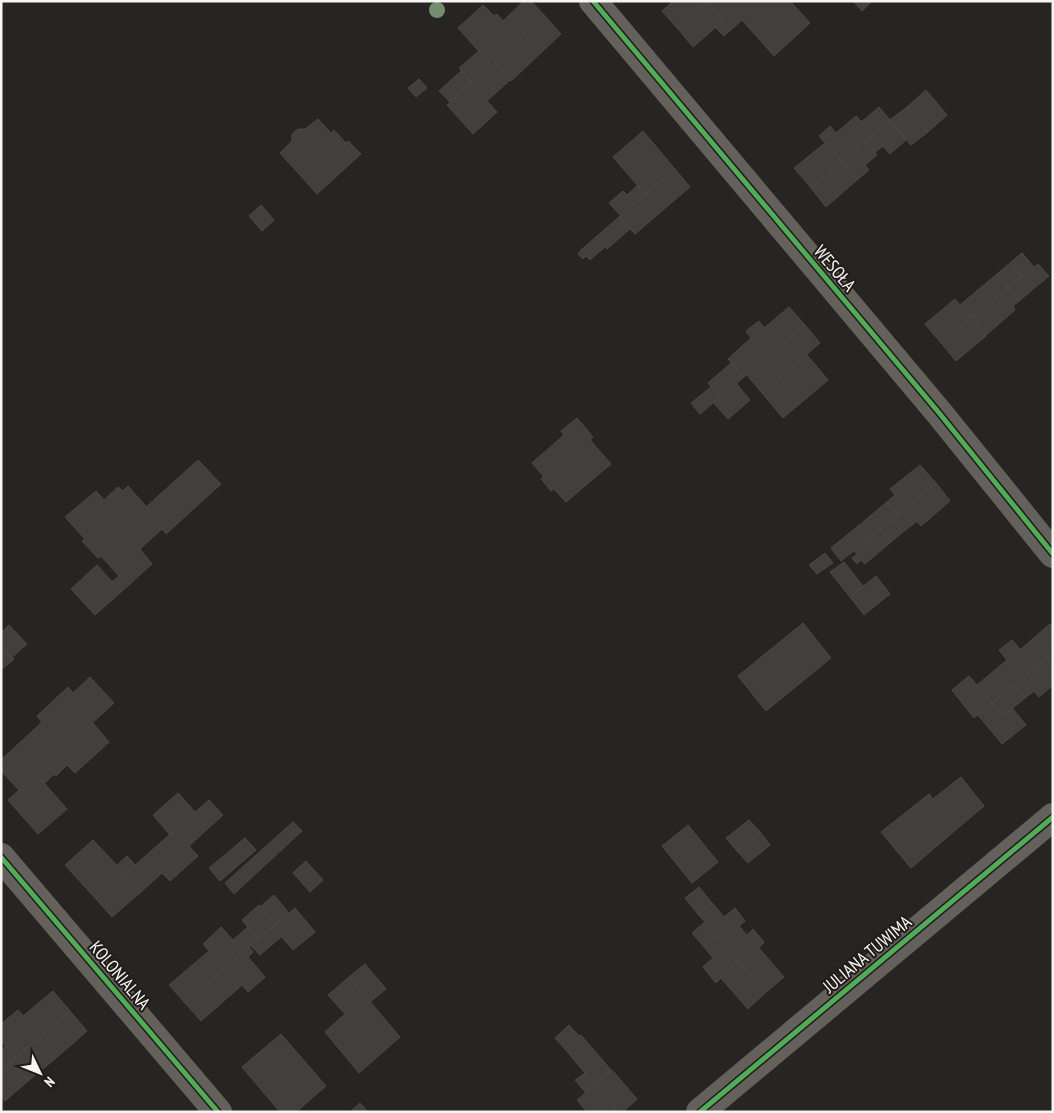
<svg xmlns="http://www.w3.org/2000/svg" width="1054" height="1113" font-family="'PT Sans Narrow',sans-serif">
	<rect width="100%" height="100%" fill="#272523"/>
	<g fill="#42403e" stroke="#4b4948">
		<path d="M524,1h7l13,14 -54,49 -32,-36 25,-23 11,11 3,-2 6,7z"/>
		<path d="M673,1h33l1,1 -29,27 -16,-18z"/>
		<path d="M708,1h82l20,22 -36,33 -32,-36 -18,16 -9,-9 8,-6z"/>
		<path d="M853,1h19l-10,10z"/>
		<path d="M707,2l16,19 -30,26 -15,-18z"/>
		<path d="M544,15l17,19 -50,47 -17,-19z"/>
		<path d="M479,51l11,13 -19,18 -12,-14z"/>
		<path d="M494,62l16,18 -23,21 10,11 -24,22 -26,-29z"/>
		<path d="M461,71l10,11 -21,20 -11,-11z"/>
		<path d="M419,79l8,9 -11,9 -8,-9z"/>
		<path d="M926,90l21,25 -19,17 -21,-25z"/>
		<path d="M879,107l11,13 -17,15 -12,-13z"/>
		<path d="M907,107l21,25 -17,13 -21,-25z"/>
		<path d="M856,116l17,19 -31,27 -23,-26 11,-10 6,7z"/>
		<path d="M318,119l25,27 5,-5 13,13 -44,40 -37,-41 12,-12v-7l6,-5h7z"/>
		<path d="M890,120l16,20 -16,14 -7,-8 -8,6 -9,-11z"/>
		<path d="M334,130l12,13 -3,3 -12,-12z"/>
		<path d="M643,131l32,38 -30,25 -32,-37z"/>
		<path d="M866,141l11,14 -12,10 4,5 -12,10 -15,-18z"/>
		<path d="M825,143l17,19 -31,26 -17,-20z"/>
		<path d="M842,162l15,18 -31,27 -15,-19z"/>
		<path d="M675,169l15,18 -55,47 -16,-17z"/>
		<path d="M637,186l8,8 -25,21 -11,-12 14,-12 4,4z"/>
		<path d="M261,205l13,15 -12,11 -13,-15z"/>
		<path d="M619,217l11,12 -23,20 -11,-12z"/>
		<path d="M596,237l9,10 -15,13 -4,-4 -3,3 -5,-5 3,-4z"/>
		<path d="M1022,253l12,14 -13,10 -11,-14z"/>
		<path d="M1010,263l11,14 -13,11 -11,-14z"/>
		<path d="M1038,264l11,12 -30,25 -11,-13z"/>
		<path d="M997,274l11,14 -37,30 -11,-13z"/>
		<path d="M1008,288l11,13 -6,5 2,4 -29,25 -15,-17z"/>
		<path d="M955,299l16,19 -30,25 -16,-19z"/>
		<path d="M789,307l16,18 -61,52 -16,-18 23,-21 -5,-7 13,-10 5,7z"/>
		<path d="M971,318l15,18 -30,25 -15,-18z"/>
		<path d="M805,325l15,18 -58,50 -16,-19z"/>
		<path d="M807,355l21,25 -45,38 -21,-25z"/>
		<path d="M731,363l13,14 -24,20 -12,-14z"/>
		<path d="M736,383l14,17 -22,19 -15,-17z"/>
		<path d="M711,387l9,10 -20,17 -9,-11z"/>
		<path d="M577,418l16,19 -3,3 21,24 -45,38 -12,-13 -3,2 -10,-12 3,-2 -12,-14 32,-28 -3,-4z"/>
		<path d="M198,460l23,24 -55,50 -4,-5 2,-2 -18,-20z"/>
		<path d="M920,465l16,18 -38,32 -11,-13 8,-7 -5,-6z"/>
		<path d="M936,483l14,18 -29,25 -4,-5 -14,11 -11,-13z"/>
		<path d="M128,486l36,41 -24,22 12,15 -31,28 -9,-10 7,-6 -18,-20 -3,2 -16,-17 3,-2 -20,-22 31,-26 8,9 14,-13 5,4z"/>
		<path d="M887,502l11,13 -29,24 -11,-13z"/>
		<path d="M892,519l11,13 -12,10 -11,-13z"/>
		<path d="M858,526l11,13 -28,22 -10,-13z"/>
		<path d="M880,529l11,13 -26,22 -4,-4 -4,4 -5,-6 5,-4 -3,-3z"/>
		<path d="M825,553l8,10 -16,11 -8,-9z"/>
		<path d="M844,562l19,24 -13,11 -20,-25z"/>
		<path d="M97,565l24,27 -26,23 -24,-26z"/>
		<path d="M876,576l14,18 -26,21 -14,-18z"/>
		<path d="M803,623l28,35 -65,53 -28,-35z"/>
		<path d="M1050,624l3,3v27l-17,13 -15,-18z"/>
		<path d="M9,625l18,19 -16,14 -10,-10v-15z"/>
		<path d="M1012,640l24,27 -44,36 -15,-18 30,-25 -8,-10z"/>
		<path d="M1,648l13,11 -13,11z"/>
		<path d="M1053,654v31l-14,12 -5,-6 -9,7 -11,-13z"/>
		<path d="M969,676l23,27 -18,15 -22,-28z"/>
		<path d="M90,677l24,26 -95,87 -18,-19v-11l41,-38 -5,-6 31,-29 5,6z"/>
		<path d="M1014,685l11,13 -22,18 -11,-13z"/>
		<path d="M992,703l11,13 10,-7 13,16 -24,19 -24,-29z"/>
		<path d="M93,723l16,19 -34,31 -8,-8 -11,11 -10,-11z"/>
		<path d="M46,765l8,9 -9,9 -9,-9z"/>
		<path d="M36,774l31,35 -29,25 -30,-34z"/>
		<path d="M961,777l23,29 -73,62 -30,-36 48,-38 4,5z"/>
		<path d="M178,793l17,19 -25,23 -17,-20z"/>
		<path d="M209,800l14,15 -34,31 9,10 -28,25 -8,-8 -21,19 -16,-18z"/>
		<path d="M749,820l11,12 -23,19 -11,-13z"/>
		<path d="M293,822l9,9 -68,63 -9,-11z"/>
		<path d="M688,825l30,37 -26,21 -30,-37z"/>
		<path d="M760,832l10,13 -22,18 -11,-12z"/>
		<path d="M245,838l11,12 -36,31 -11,-13z"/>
		<path d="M93,840l32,34 -29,25 -31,-34z"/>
		<path d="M127,856l8,9 -10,9 -8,-9z"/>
		<path d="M306,861l17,19 -13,12 -17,-19z"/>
		<path d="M125,874l16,18 -29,25 -16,-18z"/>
		<path d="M699,887l13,16 -14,11 -13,-16z"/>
		<path d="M274,895l15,18 -13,11 -15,-18z"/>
		<path d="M712,903l12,14 11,-9 10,13 -6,5 8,9 6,-6 11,13 -5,6 25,29 -19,16 -67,-79z"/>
		<path d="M259,905l17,19 -18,15 -16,-19z"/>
		<path d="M295,908l20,24 -22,18 -20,-23z"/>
		<path d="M705,922l12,14 -13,11 -12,-14z"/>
		<path d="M221,927l12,13 15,-13 10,12 -73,64 -16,-18 40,-34 -6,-7z"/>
		<path d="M273,927l8,10 -21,18 -9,-9z"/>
		<path d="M717,936l21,25 -22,22 -13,-16 10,-9 -9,-11z"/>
		<path d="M249,947l4,5 -5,5 17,20 -17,15 -6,-7 -41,36 -16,-18z"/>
		<path d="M738,961l27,32 -17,16 -28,-32z"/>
		<path d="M365,964l21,25 -16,13 -21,-25z"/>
		<path d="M349,977l51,60 -41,36 -34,-41 20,-18 -17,-19z"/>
		<path d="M53,991l17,20 -54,47 -15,-17v-17l17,-14 5,6z"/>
		<path d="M70,1011l17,20 -32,28 -17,-20z"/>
		<path d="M569,1025l10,11 -14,13 -10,-11z"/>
		<path d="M281,1034l45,52 -30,26h-16l-38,-45z"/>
		<path d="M581,1035l30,35 -16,15 -30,-36z"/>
		<path d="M38,1039l17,20 -27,22 -16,-19z"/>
		<path d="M6,1046l10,12 -15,12v-20z"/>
		<path d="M12,1062l16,19 -23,20 -4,-5v-26z"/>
		<path d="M612,1070l25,29 -14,13h-5l-23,-27z"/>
		<path d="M585,1073l10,12 -10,7 -10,-12z"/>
		<path d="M595,1085l23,27h-31l-10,-12z"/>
		<path d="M360,1103l8,9h-18z"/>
	</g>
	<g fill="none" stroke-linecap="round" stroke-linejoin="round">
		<g stroke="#64615c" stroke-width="28">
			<path d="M593,1l347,413 113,140"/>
			<path d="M1,857l217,255"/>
			<path d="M700,1112l353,-295"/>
		</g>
		<g stroke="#201c18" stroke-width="8">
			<g id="cycleway">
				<path d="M593,1l347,413 113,140"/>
				<path d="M1,857l217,255"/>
				<path d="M700,1112l353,-295"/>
			</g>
		</g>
		<use href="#cycleway" stroke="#51ab58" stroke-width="5"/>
	</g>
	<circle fill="#728e6f" cx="437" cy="10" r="8"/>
	<g text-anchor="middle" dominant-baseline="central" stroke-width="4" stroke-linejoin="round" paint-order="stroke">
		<g font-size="18" fill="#f7f4f2" stroke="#201c18">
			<text transform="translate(835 268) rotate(50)">WESOŁA</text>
			<text transform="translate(867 954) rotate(-40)">JULIANA TUWIMA</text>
			<text transform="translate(120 975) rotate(50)">KOLONIALNA</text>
		</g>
	</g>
	<rect width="1054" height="1113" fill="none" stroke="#f7f4f2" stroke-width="5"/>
	<g transform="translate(40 1073) rotate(133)" stroke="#201c18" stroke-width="4" paint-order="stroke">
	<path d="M0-4L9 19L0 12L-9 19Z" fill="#f7f4f2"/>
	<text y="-8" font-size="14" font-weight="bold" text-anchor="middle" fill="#f7f4f2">N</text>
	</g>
</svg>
